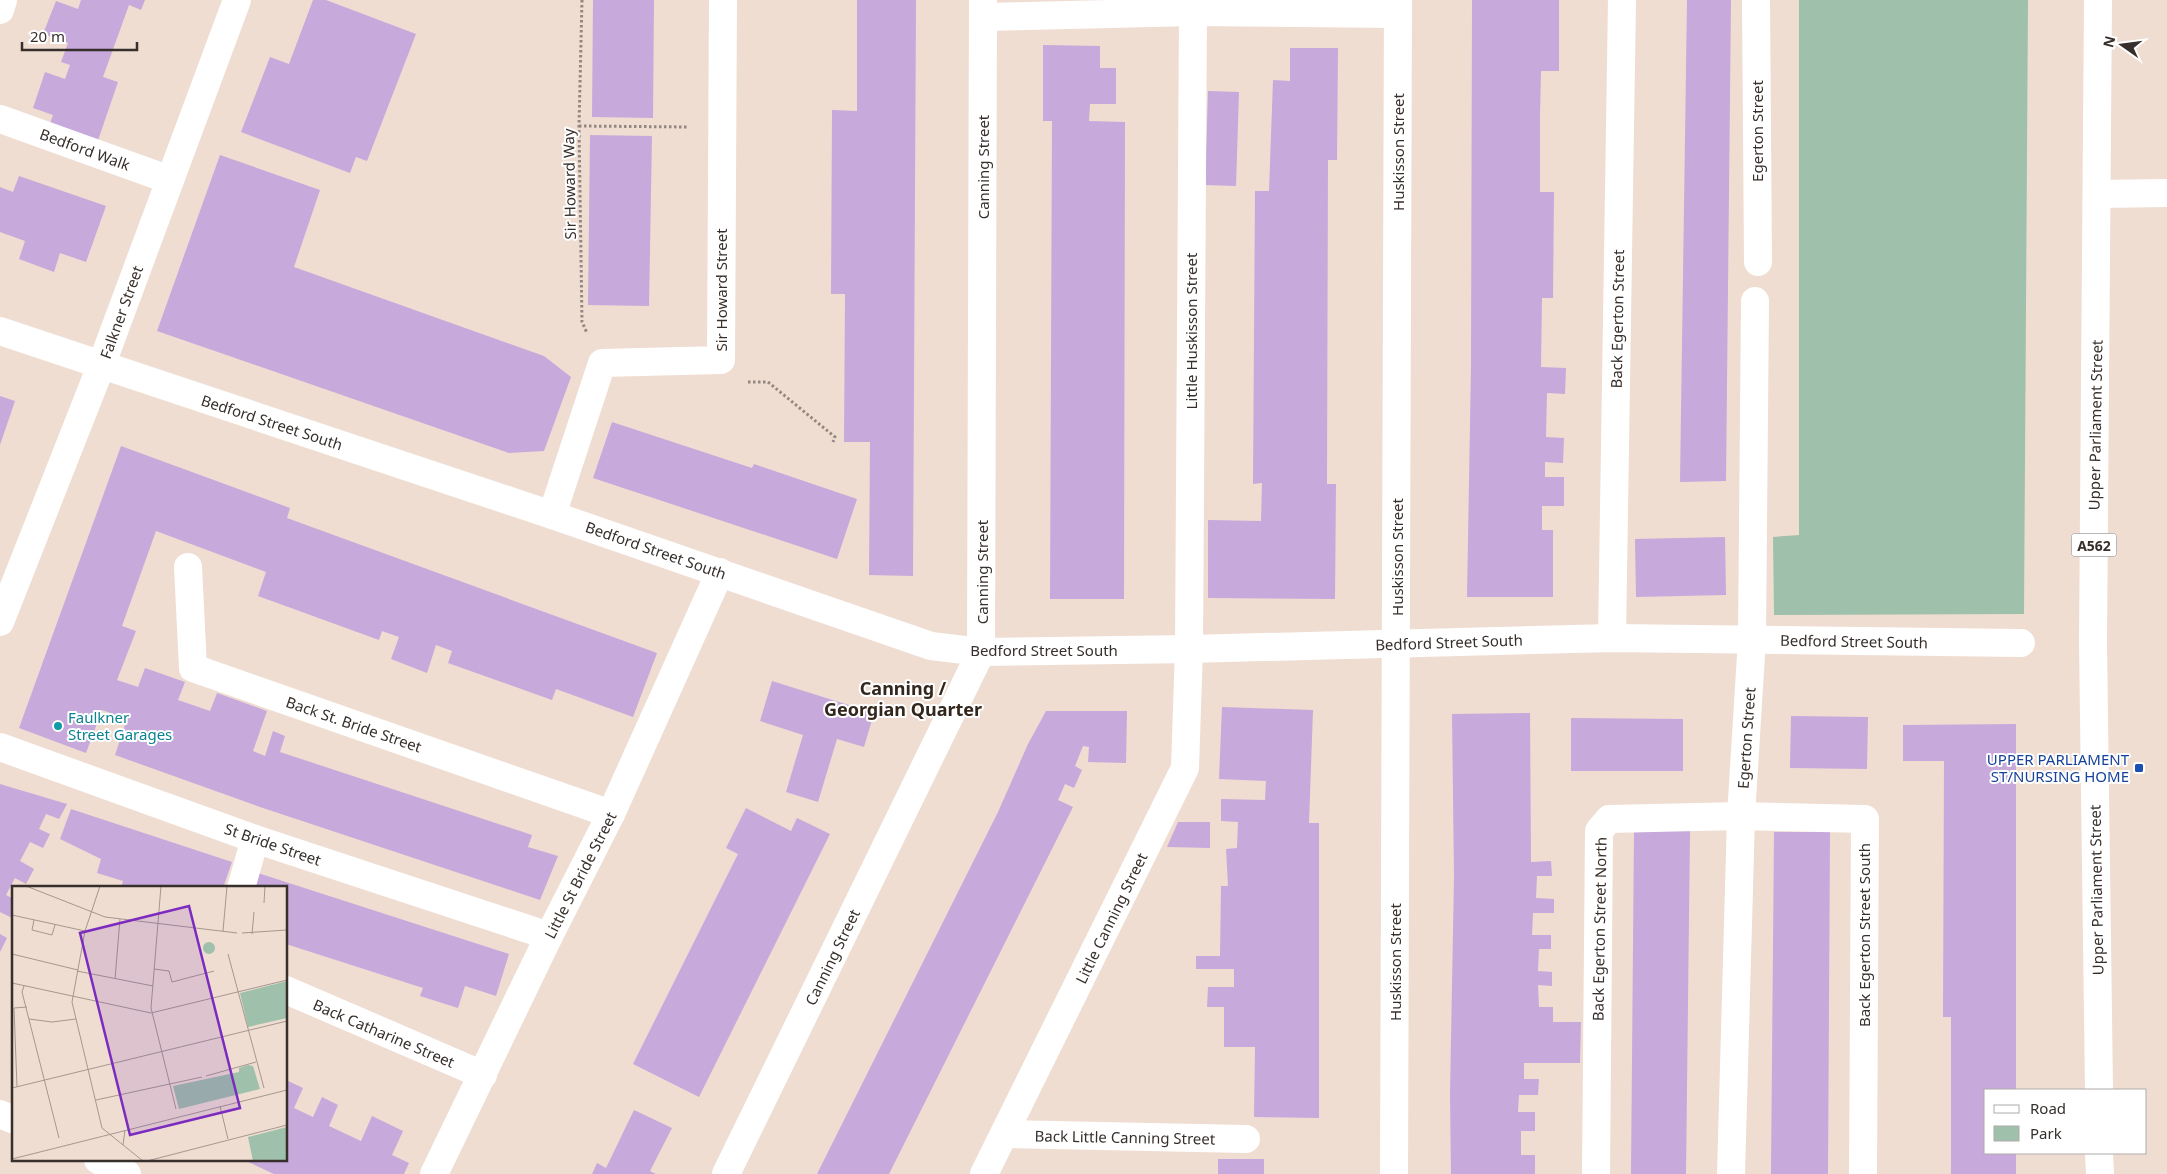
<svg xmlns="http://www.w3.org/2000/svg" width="2167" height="1174" font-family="'Noto Sans',sans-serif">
	<rect width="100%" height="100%" fill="#efddd2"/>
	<path fill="#9fc0aa" d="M1799,0h229l-4,614 -250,1 -1,-78 26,-2z"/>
	<g fill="#c7a9dc">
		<path d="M81,0h64l-4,10 -12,-5 -26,72 15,5 -23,67 -48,-17 6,-17 -20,-7 12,-36 20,7 5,-14 -9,-3 7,-19 -25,-9 13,-33 22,8z"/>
		<path d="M313,0h13l90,34 -49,127 -11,-4 -6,16 -109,-41 29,-75 19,7z"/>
		<path d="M593,0h61l-1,118 -61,-1z"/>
		<path d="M857,0h59l-3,576 -44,-1 1,-133h-26l1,-148h-14l1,-184 25,1z"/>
		<path d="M1472,0h87v71h-18l-1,45v76h14l-1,106h-11l-1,69 25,1 -1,26 -18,-1 -1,44 18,1 -1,25 -18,-1v15h19v29h-22v24h11v67h-86l4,-231z"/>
		<path d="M1687,0h44l-5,481 -46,1z"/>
		<path d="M1043,45l57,1v22h16v36h-26l-1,17 36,1 -1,477h-74l2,-478h-9z"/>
		<path d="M1290,48h48l-1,112h-9l-1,324h9l-1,115 -127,-1v-78l53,1 1,-38 -9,1 2,-293h14l4,-111 17,1z"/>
		<path d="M1208,91l31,1 -3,94 -31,-1z"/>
		<path d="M590,135l62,1 -3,170 -61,-1z"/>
		<path d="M220,155l100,35 -26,77 250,89 27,21 -27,74 -35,2 -352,-122z"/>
		<path d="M19,176l87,30 -20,56 -26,-9 -6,19 -35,-13 6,-18 -25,-9v-45l13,5z"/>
		<path d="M0,396l15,5 -15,44z"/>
		<path d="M612,422l140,46 2,-4 103,35 -20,60 -244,-81z"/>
		<path d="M121,446l169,62 -3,10 370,135 -24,64 -77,-28 -4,11 -104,-37 4,-12 -16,-6 -9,28 -36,-14 8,-22 -17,-6 -3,9 -121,-44 8,-24 -110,-41 -34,95 14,5 -19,49 21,7 7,-19 40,14 -7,18 32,11 7,-18 50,18 -14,40 12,5 8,-25 12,5 -5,16 252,83 -4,12 30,9 -18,44 -280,-93 -145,-52 12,-36 -25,-9 -16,43 -67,-25z"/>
		<path d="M1725,537l1,58 -90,2 -1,-58z"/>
		<path d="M772,681l102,32 -10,34 -27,-8 -19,63 -32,-10 17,-57 -43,-14z"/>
		<path d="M1222,707l91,3 -4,113h10v295l-65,-1 1,-70h-31v-40h-17l1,-20h26v-18h-38v-13h24l1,-70h7l-2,-37 11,-1 1,-26 -17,-1v-22l44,1 1,-19 -47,-2z"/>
		<path d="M1046,711h81l-1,52 -38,-1 1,-15 -6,-1 -8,20 7,4 -8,18 -9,-4 -7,16 15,7 -184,367h-72l181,-362 30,-68z"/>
		<path d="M1530,713l1,149 20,-1 1,15h-15l-1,22 18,1v14h-21l-1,22h19v14h-12l-1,22 14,1v14l-14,-1 1,22h14v15h28l-1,41h-56v16h15l-1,16h-19l-1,17h17v19h-14v24h14v19h-84l-1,-79 4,-218 -2,-163z"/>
		<path d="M1791,716l77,1 -1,52 -77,-1z"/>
		<path d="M1571,718l112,1v52h-112z"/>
		<path d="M2016,724v366h-30v63h30v21h-65v-157h-8l1,-256h-41v-36z"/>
		<path d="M0,784l67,20 -8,15 -13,-5 -7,15 11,5 -7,14 -13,-6 -10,19 14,8 -8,15 -11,-6 -9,17 8,4v20l-14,-7z"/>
		<path d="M746,808l45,23 6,-13 33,16 -131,263 -66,-33 105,-210 -12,-6z"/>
		<path d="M71,809l161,53 -9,26h-102l2,-7 -26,-8 4,-14 -41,-20z"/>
		<path d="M1178,822h32v26l-43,-1z"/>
		<path d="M1634,831h56l-4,343h-55z"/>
		<path d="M1774,832h56l-2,342h-57z"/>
		<path d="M258,873l251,81 -13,42 -31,-10 -7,22 -38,-12 3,-8 -137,-44v-56h-32z"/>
		<path d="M0,934l7,4 -7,14z"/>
		<path d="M286,1080l17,8 -9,20 19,9 9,-20 16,8 -9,21 32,15 11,-25 31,15 -11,24 17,8 -5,11h-130l-30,-14h42z"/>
		<path d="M634,1110l38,18 -22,43 6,3h-64l5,-11 9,5z"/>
		<rect x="1218" y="1159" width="46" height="15"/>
	</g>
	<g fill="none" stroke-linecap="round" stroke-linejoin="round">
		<g stroke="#948780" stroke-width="3" stroke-dasharray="2.5 2.5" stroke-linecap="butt">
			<path d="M582,0l-3,126 3,196 5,11"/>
			<path d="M579,126l110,1"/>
			<path d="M748,382h20l67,55 -2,5"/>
		</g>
		<g stroke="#fff" stroke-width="28">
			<path d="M1756,0l2,262"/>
			<path d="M0,10l3,-10"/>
			<path d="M983,17l210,-5 205,2"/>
			<path d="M0,119l170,61"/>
			<path d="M2097,194l70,-1"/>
			<path d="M0,331l552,184 379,131 50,6 208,-3 423,-11 409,5"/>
			<path d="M552,515l50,-152 119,-3 2,-360"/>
			<path d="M188,567l5,101 418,146"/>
			<path d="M0,622l101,-256 136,-366"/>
			<path d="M1612,638l10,-638"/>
			<path d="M0,747l255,92 294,97"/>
			<path d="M241,888l14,-49"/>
			<path d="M286,990l197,85"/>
			<path d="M1004,1134l242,5"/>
			<path d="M434,1174l115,-238 62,-122 109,-242"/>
			<path d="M726,1174l255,-522 2,-652"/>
			<path d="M984,1174l201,-406 4,-119 4,-637"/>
			<path d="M1394,1174l4,-1174"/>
			<path d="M1596,1174l3,-343 10,-12 132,-3 124,3 -2,355"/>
			<path d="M1731,1174l10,-358 11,-177 3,-338"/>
		</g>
		<g stroke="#fff" stroke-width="28">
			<path d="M0,1114l14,6"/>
			<path d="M98,1160l29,14"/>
		</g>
		<g stroke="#fff" stroke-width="28">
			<path d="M2098,0l-5,642 6,448"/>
			<path d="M2099,1153l1,21"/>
		</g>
	</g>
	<circle fill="#0f9aa8" stroke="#fff" stroke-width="2" cx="58" cy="726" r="5"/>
	<rect fill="#1a4fb4" stroke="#fff" stroke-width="2" x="2134" y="763" width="10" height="10" rx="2.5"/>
	<g text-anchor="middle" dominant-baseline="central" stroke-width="4" stroke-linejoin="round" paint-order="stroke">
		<rect fill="#fff" stroke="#726d6b" stroke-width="1" x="2071.5" y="533.5" width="45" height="23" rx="4"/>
		<g font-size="14" font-weight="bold" fill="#362f2b">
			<text x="2094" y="545">A562</text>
		</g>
		<g font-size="15" fill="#362f2b" stroke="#fff">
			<text transform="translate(1757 131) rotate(-90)">Egerton Street</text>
			<text transform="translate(85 149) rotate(20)">Bedford Walk</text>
			<text transform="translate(1398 152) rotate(-90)">Huskisson Street</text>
			<text transform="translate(983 167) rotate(-90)">Canning Street</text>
			<text transform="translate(569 184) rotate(-91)">Sir Howard Way</text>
			<text transform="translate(721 290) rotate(-90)">Sir Howard Street</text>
			<text transform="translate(121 312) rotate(-70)">Falkner Street</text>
			<text transform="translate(1617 319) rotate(-89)">Back Egerton Street</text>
			<text transform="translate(1191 331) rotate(-90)">Little Huskisson Street</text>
			<text transform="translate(272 422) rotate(18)">Bedford Street South</text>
			<text transform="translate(2095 425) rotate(-89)">Upper Parliament Street</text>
			<text transform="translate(656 550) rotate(19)">Bedford Street South</text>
			<text transform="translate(1397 557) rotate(-90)">Huskisson Street</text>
			<text transform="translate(982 572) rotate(-90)">Canning Street</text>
			<text transform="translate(1854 641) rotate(1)">Bedford Street South</text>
			<text transform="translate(1449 642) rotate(-2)">Bedford Street South</text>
			<text x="1044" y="650">Bedford Street South</text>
			<text transform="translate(354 724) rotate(19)">Back St. Bride Street</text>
			<text transform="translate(1746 738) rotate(-86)">Egerton Street</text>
			<text transform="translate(273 844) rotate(19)">St Bride Street</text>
			<text transform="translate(580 875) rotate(-63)">Little St Bride Street</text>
			<text transform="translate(2096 890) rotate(-91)">Upper Parliament Street</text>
			<text transform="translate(1111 918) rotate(-64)">Little Canning Street</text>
			<text transform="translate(1599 929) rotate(-89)">Back Egerton Street North</text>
			<text transform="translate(1864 935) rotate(-90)">Back Egerton Street South</text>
			<text transform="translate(832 957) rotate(-64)">Canning Street</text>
			<text transform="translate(1395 962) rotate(-90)">Huskisson Street</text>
			<text transform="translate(384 1033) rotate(23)">Back Catharine Street</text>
			<text transform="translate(1125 1137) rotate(1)">Back Little Canning Street</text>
		</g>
		<g font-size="15" fill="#0d838f" stroke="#fff" text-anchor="start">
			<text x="68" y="717">Faulkner<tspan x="68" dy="17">Street Garages</tspan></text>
		</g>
		<g font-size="15" fill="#164399" stroke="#fff" text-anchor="end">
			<text x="2129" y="759">UPPER PARLIAMENT<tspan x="2129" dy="17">ST/NURSING HOME</tspan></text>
		</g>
		<g font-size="18" font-weight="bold" fill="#33261d" stroke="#fff">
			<text x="903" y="688">Canning /<tspan x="903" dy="21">Georgian Quarter</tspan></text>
		</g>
	</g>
	<g transform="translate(12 886)">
		<rect width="275" height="275" fill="#efddd2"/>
		<path d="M191 62a6 6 0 1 1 12 0a6 6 0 1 1-12 0ZM275,95v37l-39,9 -8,-34zM236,179l5,1 7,23 -81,20 -6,-23 66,-14v-4zM275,241v34h-34l-5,-24z" fill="#9fc0aa"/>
		<path fill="none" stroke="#a5978f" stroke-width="1" d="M14,0l79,31 132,16M88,0l-15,45 -13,71 30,126 41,33M149,0l-10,122 25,101M252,17l1,-17M0,29l73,16M22,34l-2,10 20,5 3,-10M211,45l4,-45M230,47l45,-3M240,48l2,-22M0,68l66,16M216,68l36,134M142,83l15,2 3,11 42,-11M65,85l76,15M103,93l5,-60M0,97l139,30 136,-33M12,100l-2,6 37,146M17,133l23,3 24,-3M194,190l50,-14M5,201l-3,-79 13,-1M0,202l275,-67M84,214l106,-23M208,220l8,33M111,259l2,-15M0,273l275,-69M135,275l140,-36"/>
		<path fill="#7b2cbf" fill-opacity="0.15" stroke="#7b2cbf" stroke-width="2.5" d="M177,20l51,202 -110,27 -50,-202z"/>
		<rect width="275" height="275" fill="none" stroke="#362f2b" stroke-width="2.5"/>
	</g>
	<rect x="1984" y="1089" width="162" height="65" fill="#ffffff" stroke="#afacaa"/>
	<rect x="1994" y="1105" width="25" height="8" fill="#ffffff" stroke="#afacaa"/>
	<text x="2030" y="1114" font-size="15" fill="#362f2b">Road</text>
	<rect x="1994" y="1126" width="25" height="15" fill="#9fc0aa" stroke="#afacaa"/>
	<text x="2030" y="1139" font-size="15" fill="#362f2b">Park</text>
	<g transform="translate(2122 45) rotate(284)" stroke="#ffffff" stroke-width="4" paint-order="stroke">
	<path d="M0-4L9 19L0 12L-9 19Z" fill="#362f2b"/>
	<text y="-8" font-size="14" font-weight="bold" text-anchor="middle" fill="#362f2b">N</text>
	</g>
	<path d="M22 42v8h115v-8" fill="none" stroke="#362f2b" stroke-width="2.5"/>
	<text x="30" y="42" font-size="15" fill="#362f2b" stroke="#ffffff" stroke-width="4" paint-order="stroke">20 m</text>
</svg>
